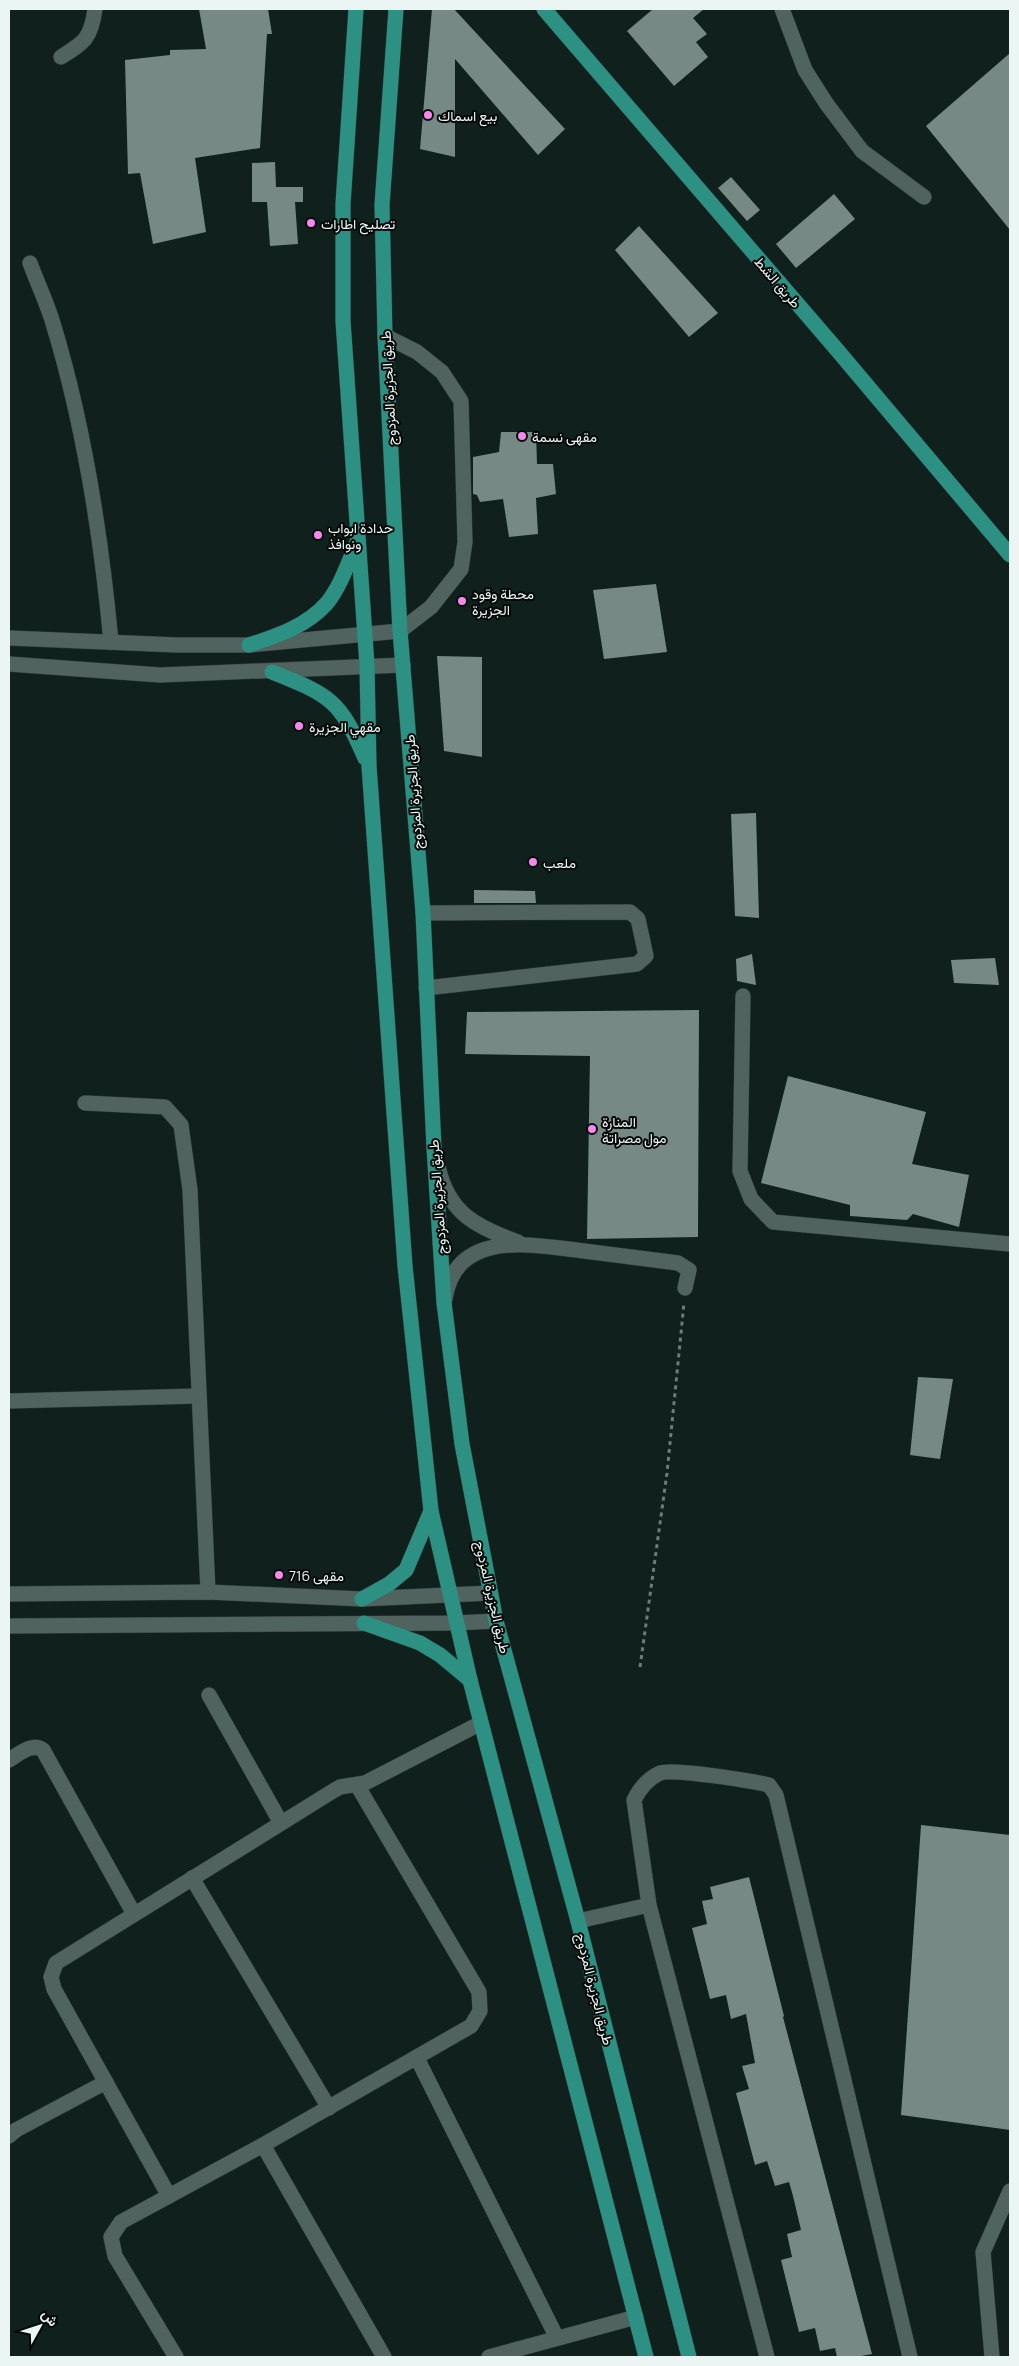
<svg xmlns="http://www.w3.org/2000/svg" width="1019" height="2366" font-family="Manrope,Vazirmatn,sans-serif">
	<rect width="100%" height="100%" fill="#10201d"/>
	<g fill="#768985">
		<path d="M199,9h69l4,25h-5l-7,114 -65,10 11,74 -53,12 -13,-71 -12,1 -3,-114 45,-5v-5l36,-1z"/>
		<path d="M432,9h22l111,120 -27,26 -83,-96v98l-35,-8z"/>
		<path d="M653,9h51l-11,9 14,16 -11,8 12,15 -34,29 -47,-55z"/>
		<path d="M1010,53v177l-84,-104z"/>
		<path d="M275,162l1,25h27v15h-8l3,42 -28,2 -3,-44h-15v-39z"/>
		<path d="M731,177l29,33 -13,11 -29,-33z"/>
		<path d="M834,194l21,25 -59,49 -20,-24z"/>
		<path d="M639,226l79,87 -29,24 -74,-87z"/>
		<path d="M501,432h35l1,32h16l3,30 -20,4 2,36 -29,3 -6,-38 -23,3 -3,-7 -4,-1v-37l26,-5z"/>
		<path d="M656,584l11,68 -63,7 -11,-69z"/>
		<path d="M437,656l45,1v100l-38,-6z"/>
		<path d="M756,813l3,105 -24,-2 -4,-102z"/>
		<path d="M474,890l61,1 1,12h-62z"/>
		<path d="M752,954l4,31 -19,-4 -1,-22z"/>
		<path d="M995,958l4,27 -45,-2 -3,-23z"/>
		<path d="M699,1010l-1,227 -111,2 3,-183 -125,-2 2,-42z"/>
		<path d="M788,1076l138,36 -14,52 57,11 -10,52 -46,-13 -6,6 -57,-4v-11l-89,-22z"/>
		<path d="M918,1377l35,2 -13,80 -30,-4z"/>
		<path d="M921,1825l89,10v295l-109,-15z"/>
		<path d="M749,1877l35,139 -1,1 89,337 -16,3h-19l-2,-9 -15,3 -5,-23 -16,4 -18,-72 11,-3 -5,-23 14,-4 -8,-34 -4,-14 -14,4 -8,-25 -12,4 -19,-72 13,-4 -7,-23 13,-3 -9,-49 -15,5 -5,-24 -16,4 -18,-71 15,-4 -5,-23 11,-2 -3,-12z"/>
	</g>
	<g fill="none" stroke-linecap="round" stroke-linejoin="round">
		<g stroke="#2f3936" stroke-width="16">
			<g id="minor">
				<path d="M782,9l23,61 21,33 36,48 62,46"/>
				<path d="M61,57c24,-15 30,-19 34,-48"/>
				<path d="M30,263c7,19 16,38 22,57 32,104 49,214 59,322"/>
				<path d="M9,638l168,7h72l151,-14 31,-24 30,-38 4,-27 -4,-141 -19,-29 -25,-20 -32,-16"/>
				<path d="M9,664l151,11 243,-10"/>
				<path d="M423,913l207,-1 8,7 8,37 -9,8 -211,24"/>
				<path d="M743,996l-3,175 11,28 22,23 237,22"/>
				<path d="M85,1103l80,4 16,18 9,65 18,402"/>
				<path d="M438,1166c10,47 38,61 80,76"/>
				<path d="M445,1299c11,-71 88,-54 139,-48 31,4 63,8 94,12l11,7 -4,18"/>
				<path d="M9,1401l189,-5"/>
				<path d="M9,1594l199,-2 154,7 128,-6"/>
				<path d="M9,1626l447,-3 40,-2"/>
				<path d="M209,1695l72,128"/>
				<path d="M9,1760c10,-6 23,-18 34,-10l91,164"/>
				<path d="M192,1878l137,230"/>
				<path d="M578,1921l71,-16"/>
				<path d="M417,2058l140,280"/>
				<path d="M9,2136l7,-6 90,-48"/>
				<path d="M263,2145l121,212"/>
				<path d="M169,2196l-115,-207 -3,-12 5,-14 277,-172 7,-4 25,-4 116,-60"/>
				<path d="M176,2357l-61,-101 -4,-19 10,-15 142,-77 208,-119 9,-15 -1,-19 -122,-207"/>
				<path d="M489,2357l147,-40"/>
				<path d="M767,2357l-118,-452 -15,-105c6,-12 13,-21 26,-27 12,-5 92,8 109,12l7,10 134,562"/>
				<path d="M992,2357l-9,-105 27,-61"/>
			</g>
		</g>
		<g stroke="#2f3936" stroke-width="16">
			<g id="major">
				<path d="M356,9l-13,195v117l24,344 2,101 36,500 26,245 39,169 176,677"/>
				<path d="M396,9l-14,196 3,131 15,295 23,282 11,235 10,155 18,141 34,177 82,300 111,436"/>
				<path d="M544,9l294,342 172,204"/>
				<path d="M249,645c28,-9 58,-19 78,-42 14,-17 22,-43 31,-63"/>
				<path d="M272,672c58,23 68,28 93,86"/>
				<path d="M362,1599l27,-15 17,-14 25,-59"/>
				<path d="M364,1623l56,20 20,12 30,25"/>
			</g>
		</g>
		<path stroke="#6e7c79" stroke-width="3" stroke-dasharray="4 4" stroke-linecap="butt" d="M640,1667l27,-194 17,-170"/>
		<use href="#minor" stroke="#51635f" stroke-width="15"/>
		<use href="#major" stroke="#2c9182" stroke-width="15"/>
	</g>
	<g fill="#f688ed" stroke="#040907" stroke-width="2">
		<circle cx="428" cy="115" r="5"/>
		<circle cx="311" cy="223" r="5"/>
		<circle cx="522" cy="436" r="5"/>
		<circle cx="318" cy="535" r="5"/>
		<circle cx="462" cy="601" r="5"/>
		<circle cx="299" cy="726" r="5"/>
		<circle cx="533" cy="862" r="5"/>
		<circle cx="592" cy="1129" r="5"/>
		<circle cx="279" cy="1575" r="5"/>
	</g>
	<g text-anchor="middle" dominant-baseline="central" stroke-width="4" stroke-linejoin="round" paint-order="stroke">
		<g font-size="14" fill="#ebf5f3" stroke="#040907" text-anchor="start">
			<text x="438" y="115">بيع اسماك</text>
			<text x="321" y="223">تصليح اطارات</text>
			<text x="532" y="436">مقهى نسمة</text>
			<text x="328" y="527">حدادة ابواب<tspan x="328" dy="16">ونوافذ</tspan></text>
			<text x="472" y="593">محطة وقود<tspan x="472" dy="16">الجزيرة</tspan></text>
			<text x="309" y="726">مقهي الجزيرة</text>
			<text x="543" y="862">ملعب</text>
			<text x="602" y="1121">المنارة<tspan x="602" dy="16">مول مصراتة</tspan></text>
			<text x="289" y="1575">مقهى 716</text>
		</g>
		<g font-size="14" fill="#ebf5f3" stroke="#040907">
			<text transform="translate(778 282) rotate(49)">طريق الشط</text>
			<text transform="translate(388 388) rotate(-93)">طريق الجزيرة المزدوج</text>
			<text transform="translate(413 792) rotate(-94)">طريق الجزيرة المزدوج</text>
			<text transform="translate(437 1197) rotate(-94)">طريق الجزيرة المزدوج</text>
			<text transform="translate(493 1597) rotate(77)">طريق الجزيرة المزدوج</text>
			<text transform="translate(595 1989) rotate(76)">طريق الجزيرة المزدوج</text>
		</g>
	</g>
	<rect width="1019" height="2366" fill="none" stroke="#ebf5f3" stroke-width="20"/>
	<g transform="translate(40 2326) rotate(50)" stroke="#040907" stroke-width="4" paint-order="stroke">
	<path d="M0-4L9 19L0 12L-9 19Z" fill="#ebf5f3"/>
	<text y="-8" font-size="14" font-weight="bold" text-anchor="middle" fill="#ebf5f3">ش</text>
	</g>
</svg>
